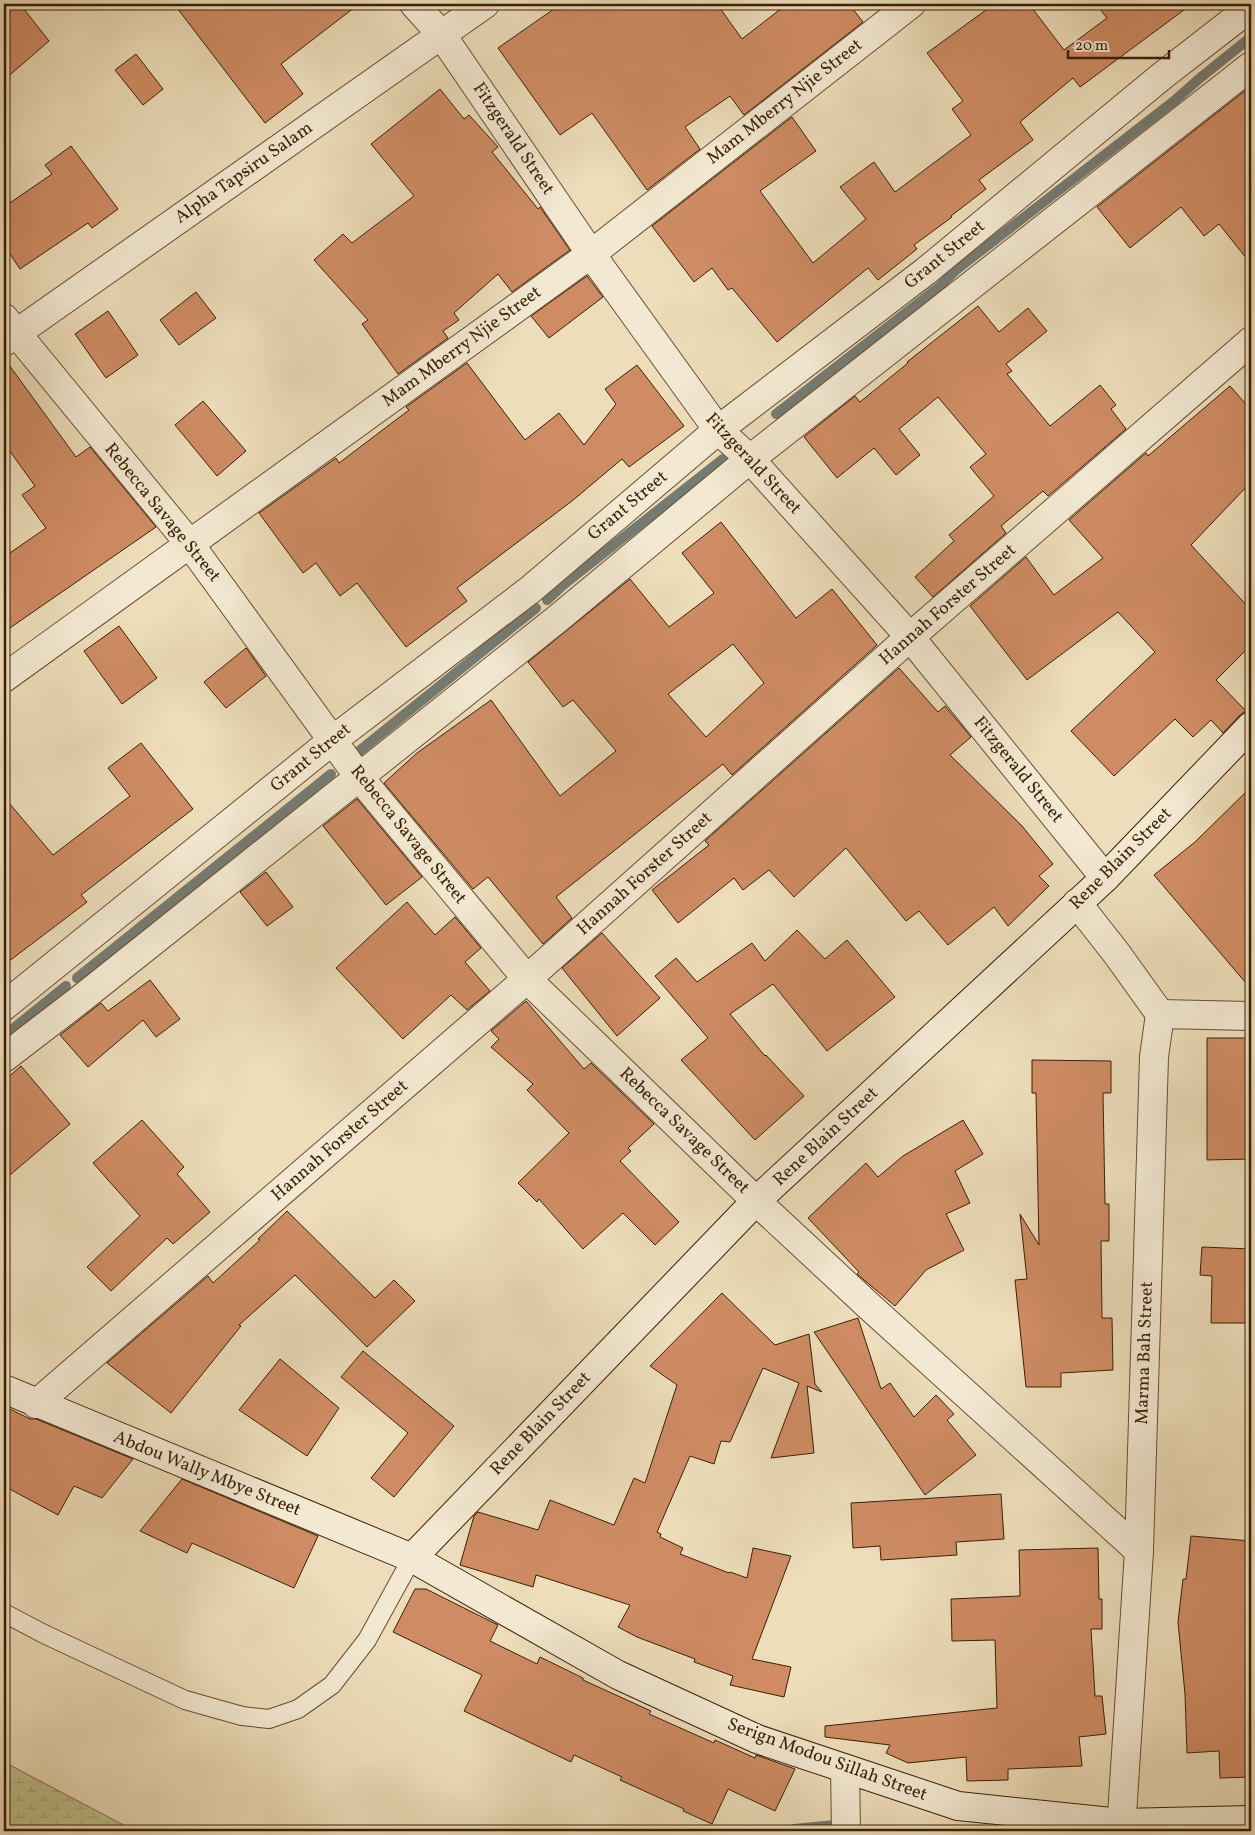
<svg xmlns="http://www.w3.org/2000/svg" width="1255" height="1835" font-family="Vollkorn,serif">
	<defs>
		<pattern id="wetland-marsh" width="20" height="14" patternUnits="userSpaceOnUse" patternTransform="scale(1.25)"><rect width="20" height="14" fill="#bfbf8b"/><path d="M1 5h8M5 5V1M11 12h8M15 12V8" fill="none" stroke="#a5a476"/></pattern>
	</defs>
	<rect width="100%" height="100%" fill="#edddba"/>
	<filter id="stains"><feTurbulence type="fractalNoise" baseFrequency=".004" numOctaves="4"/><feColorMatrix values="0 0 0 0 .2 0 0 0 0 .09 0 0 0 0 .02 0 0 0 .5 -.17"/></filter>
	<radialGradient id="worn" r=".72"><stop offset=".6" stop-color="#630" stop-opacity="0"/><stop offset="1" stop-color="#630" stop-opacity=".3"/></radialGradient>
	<path fill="url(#wetland-marsh)" stroke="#7d6f48" d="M4,1762l131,69h-131z"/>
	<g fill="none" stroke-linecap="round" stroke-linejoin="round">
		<g stroke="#767b72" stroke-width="10">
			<path d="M776,414l163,-127 17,-17 218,-169 26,-23 51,-41"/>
			<path d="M547,600l16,-15 160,-126"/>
			<path d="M358,752l178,-144"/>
			<path d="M77,978l254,-204"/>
			<path d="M4,1036l62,-50"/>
			<path d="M788,1831l6,-2 41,-4"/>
		</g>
	</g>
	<g fill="#cf8c64" stroke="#3b1f06" fill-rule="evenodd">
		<path d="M4,4h16l29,37 -45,39z"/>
		<path d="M174,4h185l-78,60 22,30 -38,29z"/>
		<path d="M561,4h156l25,35 45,-35h62l14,18 -119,93 -14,-19 -45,31 15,22 -53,41 -55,-77 -32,22 -62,-87z"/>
		<path d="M994,4h35l35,46 43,-32 -11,-14h96l-112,83 -7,-9 -53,44 13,18 -54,40 7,9 -35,27 1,1 -38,28 3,4 -39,31 -10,-12 -91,74 -45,-54 -4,2 -16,-22 -18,14 -42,-56 140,-109 24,34 -56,40 53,72 53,-44 -26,-32 34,-25 21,30 76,-57 -19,-26 11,-8 -36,-48z"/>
		<path d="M136,54l27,35 -20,16 -28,-35z"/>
		<path d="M1251,86v178l-32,-40 -15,12 -23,-29 -51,41 -33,-41z"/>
		<path d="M440,89l24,30 5,-4 29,32 -6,5 46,57 2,-2 30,43 -58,42 -14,-18 -44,39 5,7 -16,11 5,7 -50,36 -36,-50 6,-4 -54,-60 29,-26 9,9 62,-47 -43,-52z"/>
		<path d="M71,146l47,63 -26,19 -4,-5 -68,46 -16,-24v-38l48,-33 -7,-9z"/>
		<path d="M587,276l16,21 -54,41 -18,-22z"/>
		<path d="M196,292l20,26 -37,27 -19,-25z"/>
		<path d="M978,306l21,26 29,-24 19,23 -41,33 6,7 -5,3 43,52 50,-41 16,20 -5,4 15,20 -78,67 -5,-5 -42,35 5,7 -73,64 -18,-20 39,-36 -5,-6 45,-39 -24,-29 16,-13 -48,-57 -39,32 21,26 -24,20 -22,-27 -37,30 -33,-41 51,-41 5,6 48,-39 -1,-1z"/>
		<path d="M108,311l30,44 -32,23 -31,-44z"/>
		<path d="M4,358l72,99 14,-10 66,80 -152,105v-75l42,-29 -24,-33 13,-9 -31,-43z"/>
		<path d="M467,363l58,77 34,-27 25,32 32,-41 -11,-15 32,-24 47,61 -55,41 -7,-8 -50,42 -115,87 10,13 -61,46 -49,-64 -17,13 -24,-33 -13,10 -44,-60 77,-55 3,5 70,-53 -3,-3z"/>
		<path d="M1230,386l21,24v72l-60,63 60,65v35l-35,35 30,31 -6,4 -17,18 -12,-13 -18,17 -18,-18 -61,57 -43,-45 84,-79 -37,-40 -91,68 -57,-74 56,-49 28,38 49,-37 -34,-38 77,-67 2,3z"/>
		<path d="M203,401l43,50 -29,25 -42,-51z"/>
		<path d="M721,522l75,96 36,-29 45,56 -145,130 -9,-11 -167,133 16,21 -29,26 -55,-67 -15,12 -89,-106 33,-30 74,-53 69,96 56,-45 -43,-51 -10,7 -35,-45 102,-83 39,48 45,-34 -32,-40zM733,644l31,39 -58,54 -38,-43z"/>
		<path d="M119,626l38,52 -35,26 -38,-53z"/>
		<path d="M246,648l20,28 -40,32 -22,-26z"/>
		<path d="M899,668l39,44 7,-6 26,31 -21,18 72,71 31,38 -14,12 10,10 -41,40 -14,-19 -46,38 -29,-34 -13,10 -60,-73 -52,49 -25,-27 -26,20 -9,-12 -56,45 -26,-33 57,-45 -4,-4z"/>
		<path d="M141,743l52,66 -112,86 6,7 -83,63v-168l49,58 77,-59 -22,-28z"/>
		<path d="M1251,787v202l-97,-114 41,-33z"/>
		<path d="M357,799l65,78 -36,28 -63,-79z"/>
		<path d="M266,872l27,35 -26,19 -27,-34z"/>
		<path d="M407,902l28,33 20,-18 26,31 -16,14 25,29 -23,19 -16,-15 -48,44 -67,-71z"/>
		<path d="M797,930l28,29 22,-19 48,57 -68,54 -54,-67 -43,30 35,42 1,-1 38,41 -49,44 -74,-80 27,-22 -53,-62 21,-18 21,24 55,-39 13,18z"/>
		<path d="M602,933l58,65 -43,38 -55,-68z"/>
		<path d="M150,980l30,39 -24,18 -13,-17 -55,47 -28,-32 41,-32 7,8z"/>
		<path d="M526,1001l58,68 7,-6 63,61 -26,24 3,3 -11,10 59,61 -24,23 -32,-32 -40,36 -44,-50 -2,3 -19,-19 51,-50 -42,-43 6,-6 -42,-37 8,-8 -8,-8z"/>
		<path d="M1207,1038h44v121l-44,1z"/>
		<path d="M1032,1060l79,1v32h-8l2,111h4v37h-8l1,77h10l1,52 -52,3v14h-35l-11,-107 12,-1 -7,-65 19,31 -3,-152h-4z"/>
		<path d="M21,1066l49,58 -66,56v-99z"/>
		<path d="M142,1120l42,47 -7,7 33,38 -37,32 -6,-6 -56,53 -24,-24 53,-51 -47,-53z"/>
		<path d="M963,1120l20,34 -28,17 15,32 -24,11 18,36 -38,20 -31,36 -38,-32 2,-2 -51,-54 58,-55 12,14 25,-21z"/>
		<path d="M287,1211l88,87 19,-18 21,21 -48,46 -72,-72 -56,50 2,1 -70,87 -64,-50 101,-87 5,7 47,-43 -2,-1z"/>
		<path d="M1202,1247l49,2v74h-40l1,-47 -12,-1z"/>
		<path d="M722,1293l53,52 34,-11 6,50 7,8 -15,-6 7,67 -43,5 28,-75 -36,-15 -33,74 -9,-1 -7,23 -24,-8 -33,76 4,2 -1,3 23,11 -3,6 49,19 1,-1 17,6 6,-30 38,8 -39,103 39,8 -7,30 -54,-12 3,-9 -39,-14 1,-3 -58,-22 -19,-10 12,-22 -94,-30 -3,12 -73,-22 14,-49 4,-4 60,18 12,-30 64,25 20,-47 11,5 32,-98 -27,-19z"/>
		<path d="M858,1318l23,71 9,-6 24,34 22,-22 18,19 -7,6 29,35 -51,40 -111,-163z"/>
		<path d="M363,1351l91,75 -60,71 -23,-19 37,-45 -67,-56z"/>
		<path d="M280,1359l59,49 -32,48 -68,-46z"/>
		<path d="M4,1406l26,13h6l97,40 -31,39 -28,-12 -16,29 -54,-29z"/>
		<path d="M182,1479l136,57 -24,52 -102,-45 -5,10 -47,-22z"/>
		<path d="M1001,1494l3,45 -48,3 1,13 -76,5 -1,-14 -27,2 -2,-45z"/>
		<path d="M1191,1536l60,5v150h-4l3,86 -30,1 -1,-27 -32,2 -2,-59 -7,-72 5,-43h3z"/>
		<path d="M1098,1548l1,51h3v30h-11l4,67h7l4,38 -27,3 3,29 -74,3v11l-41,1 -1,-24 -58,6 -22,-10 4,-8 -65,-8v-11l172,-18 -2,-68 -43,1 -1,-42 69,-3 -1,-46z"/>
		<path d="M415,1589h11l72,36 -8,16 47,23 3,-7 43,21v2l68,31 -2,3 65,29 1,-3 40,18 1,-3 39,14 -20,42 -47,-22 -16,35 -29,-13 1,-2 -64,-29 2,-3 -48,-22 -3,7 -107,-51 18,-36 -89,-43z"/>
	</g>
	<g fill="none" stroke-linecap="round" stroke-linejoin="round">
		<g stroke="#684e33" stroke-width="20">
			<path id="lane" d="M4,1613l40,21 141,66 57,16 27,3 29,-10 34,-24 35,-45 45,-82"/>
		</g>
		<g stroke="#684e33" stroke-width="30">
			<g id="street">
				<path d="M414,4l27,30 150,220 127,176 32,29 160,178 195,241"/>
				<path d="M4,318l185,225 170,234 168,202 229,222 114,106 269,244"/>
				<path d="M4,342l481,-338"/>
				<path d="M4,678l587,-424 320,-250"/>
				<path d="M1077,903l40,51 43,60 -6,43 -15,494 -18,280"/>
				<path d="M4,1006l329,-266 198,-151 187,-159 208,-159 236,-195 89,-69"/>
				<path d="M1160,1014l91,2"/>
				<path d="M4,1058l78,-60 474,-378 194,-161 501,-393"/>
				<path d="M36,1404l491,-425 383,-342 341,-296"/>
				<path d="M845,1769l1,62"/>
			</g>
		</g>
		<g stroke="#3b1f06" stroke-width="30">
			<g id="secondary">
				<path d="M4,1389l408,169 206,117 139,64 201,67 163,17 130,-3"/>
				<path d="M412,1558l344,-357 349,-323 146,-152"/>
			</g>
		</g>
		<use href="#lane" stroke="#f3e9d2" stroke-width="18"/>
		<use href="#street" stroke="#f3e9d2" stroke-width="28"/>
		<use href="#secondary" stroke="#f3e9d2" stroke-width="28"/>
	</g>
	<g text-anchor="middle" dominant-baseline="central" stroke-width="4.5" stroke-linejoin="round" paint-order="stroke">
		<g font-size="18" fill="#3b1f06" stroke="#f3e9d2">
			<text transform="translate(785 102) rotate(-38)">Mam Mberry Njie Street</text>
			<text transform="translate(513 139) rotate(56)">Fitzgerald Street</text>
			<text transform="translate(244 173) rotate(-35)">Alpha Tapsiru Salam</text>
			<text transform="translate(945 255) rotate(-39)">Grant Street</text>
			<text transform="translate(462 347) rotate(-36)">Mam Mberry Njie Street</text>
			<text transform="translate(753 464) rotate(47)">Fitzgerald Street</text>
			<text transform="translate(628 506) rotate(-40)">Grant Street</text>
			<text transform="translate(162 513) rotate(51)">Rebecca Savage Street</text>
			<text transform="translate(948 605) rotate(-41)">Hannah Forster Street</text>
			<text transform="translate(311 758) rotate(-39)">Grant Street</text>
			<text transform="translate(1018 770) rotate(51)">Fitzgerald Street</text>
			<text transform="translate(408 835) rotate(51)">Rebecca Savage Street</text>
			<text transform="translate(1121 859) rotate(-45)">Rene Blain Street</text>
			<text transform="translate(645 874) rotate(-42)">Hannah Forster Street</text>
			<text transform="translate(684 1131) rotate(44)">Rebecca Savage Street</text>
			<text transform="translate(826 1137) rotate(-43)">Rene Blain Street</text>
			<text transform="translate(340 1141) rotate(-41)">Hannah Forster Street</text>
			<text transform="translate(1145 1353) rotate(-88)">Marma Bah Street</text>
			<text transform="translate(541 1424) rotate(-46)">Rene Blain Street</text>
			<text transform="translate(207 1474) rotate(22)">Abdou Wally Mbye Street</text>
			<text transform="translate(827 1760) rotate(20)">Serign Modou Sillah Street</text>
		</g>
	</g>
	<rect width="1255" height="1835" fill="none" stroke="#edddba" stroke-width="20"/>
	<rect x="5" y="5" width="1245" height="1825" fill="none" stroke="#3b1f06" stroke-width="2.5"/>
	<rect x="10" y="10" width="1235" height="1815" fill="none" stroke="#3b1f06"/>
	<path d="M1068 50v8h101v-8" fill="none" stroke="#3b1f06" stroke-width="2.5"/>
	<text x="1075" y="50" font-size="15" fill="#3b1f06" stroke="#f3e9d2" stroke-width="4" paint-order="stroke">20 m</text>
	<rect width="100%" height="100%" filter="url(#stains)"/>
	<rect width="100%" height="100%" fill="url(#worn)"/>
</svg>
